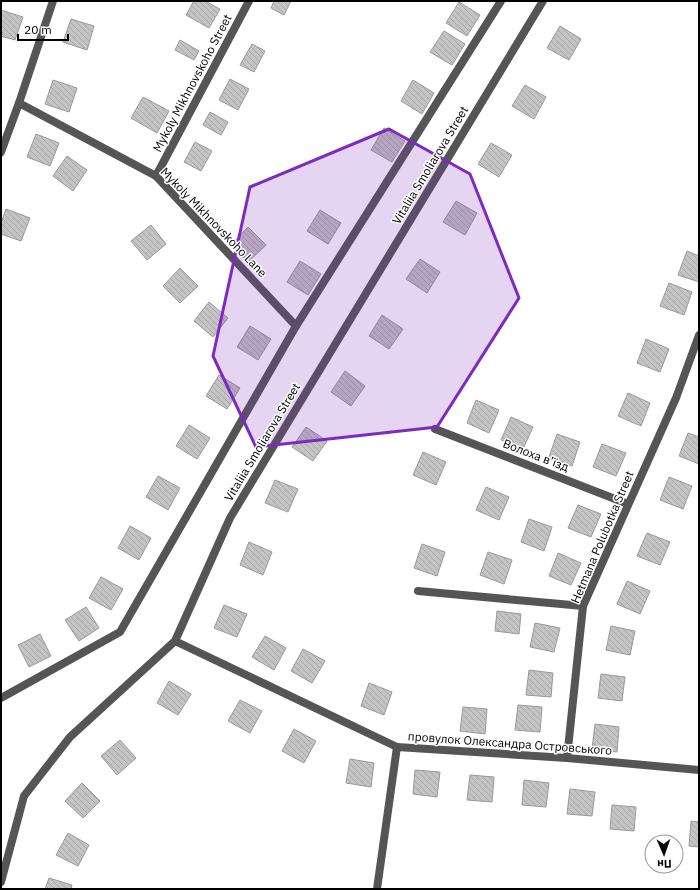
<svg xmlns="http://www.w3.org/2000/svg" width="700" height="890" font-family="'IBM Plex Sans',sans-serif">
	<defs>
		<pattern id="building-back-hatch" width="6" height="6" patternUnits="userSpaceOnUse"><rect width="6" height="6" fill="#c4c4c4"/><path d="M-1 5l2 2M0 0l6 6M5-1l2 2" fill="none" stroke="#a7a7a7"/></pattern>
	</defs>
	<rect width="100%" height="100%" fill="#fff"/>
	<g fill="url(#building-back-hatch)" stroke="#999">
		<path d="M194,1h11l15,8 -11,19 -23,-13z"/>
		<path d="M274,1h17l-7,14 -13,-7z"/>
		<path d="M459,2l21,13 -13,21 -21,-13z"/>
		<path d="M1,10l22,7 -8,23 -14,-4z"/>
		<path d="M71,19l23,7 -7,24 -24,-8z"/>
		<path d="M560,26l21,13 -12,21 -22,-12z"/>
		<path d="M444,31l21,13 -13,21 -22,-13z"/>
		<path d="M180,40l19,11 -5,9 -19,-10z"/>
		<path d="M252,44l13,7 -11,21 -14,-7z"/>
		<path d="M230,79l19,10 -11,21 -19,-10z"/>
		<path d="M53,80l24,8 -8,24 -24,-8z"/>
		<path d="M413,80l21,13 -12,21 -21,-13z"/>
		<path d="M525,85l21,12 -12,22 -22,-13z"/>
		<path d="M143,97l26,14 -12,22 -26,-15z"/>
		<path d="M210,112l18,10 -7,13 -18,-10z"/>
		<path d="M384,128l21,13 -13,21 -21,-12z"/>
		<path d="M36,134l23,9 -9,23 -23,-9z"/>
		<path d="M195,142l17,9 -11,20 -17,-9z"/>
		<path d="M491,143l21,12 -13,22 -21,-13z"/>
		<path d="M67,156l20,14 -14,21 -20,-15z"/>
		<path d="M456,201l21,12 -12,22 -22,-13z"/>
		<path d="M6,209l24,9 -9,23 -20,-7v-11z"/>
		<path d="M320,210l21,13 -13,21 -21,-13z"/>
		<path d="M151,225l15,19 -19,16 -16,-19z"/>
		<path d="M248,227l18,18 -18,17 -17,-17z"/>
		<path d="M687,251l12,5v26l-21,-7z"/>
		<path d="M420,259l20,13 -13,21 -21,-14z"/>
		<path d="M300,261l21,13 -13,21 -21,-13z"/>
		<path d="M180,268l18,18 -18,17 -17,-17z"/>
		<path d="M669,283l23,9 -8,23 -24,-9z"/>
		<path d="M209,302l19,16 -15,19 -19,-16z"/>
		<path d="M382,315l21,14 -14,20 -20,-13z"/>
		<path d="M250,326l21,13 -13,21 -21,-13z"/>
		<path d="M646,339l23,10 -9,23 -23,-9z"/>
		<path d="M345,371l20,15 -14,20 -20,-14z"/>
		<path d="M219,375l21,13 -13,21 -21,-13z"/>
		<path d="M628,393l22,10 -9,23 -23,-10z"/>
		<path d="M476,400l23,10 -10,23 -22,-10z"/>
		<path d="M511,417l22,10 -10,22 -22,-9z"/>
		<path d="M189,425l21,13 -13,21 -21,-13z"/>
		<path d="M306,427l21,14 -14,20 -21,-14z"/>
		<path d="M688,433l11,4v27l-20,-8z"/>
		<path d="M557,434l23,8 -8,24 -23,-9z"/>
		<path d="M602,444l24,9 -10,23 -23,-9z"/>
		<path d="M423,452l23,10 -10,23 -23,-10z"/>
		<path d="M158,476l22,12 -12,22 -22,-13z"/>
		<path d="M669,477l23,9 -9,23 -23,-9z"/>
		<path d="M275,480l23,9 -10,23 -23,-9z"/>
		<path d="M486,487l23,10 -10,23 -23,-10z"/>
		<path d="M578,505l23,9 -10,23 -23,-9z"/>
		<path d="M529,519l23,8 -8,24 -23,-9z"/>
		<path d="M130,526l21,12 -12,22 -21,-12z"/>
		<path d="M647,533l23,9 -10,23 -23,-9z"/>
		<path d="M249,542l23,10 -9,23 -23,-10z"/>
		<path d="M422,544l23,8 -8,24 -23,-8z"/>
		<path d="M488,552l24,8 -8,24 -24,-9z"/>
		<path d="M558,553l23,10 -10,22 -22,-9z"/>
		<path d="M101,577l22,12 -12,21 -22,-12z"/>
		<path d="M627,581l23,10 -10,23 -23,-10z"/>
		<path d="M224,605l23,9 -10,23 -23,-9z"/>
		<path d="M86,607l13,21 -20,13 -14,-21z"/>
		<path d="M497,611l24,3 -2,20 -24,-3z"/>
		<path d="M535,623l25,5 -6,24 -24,-5z"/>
		<path d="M611,626l24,5 -5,24 -24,-5z"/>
		<path d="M40,634l11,22 -22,11 -11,-22z"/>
		<path d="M265,636l21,12 -12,22 -22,-13z"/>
		<path d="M303,649l22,12 -13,22 -21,-12z"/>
		<path d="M529,670l24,3 -2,24 -25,-2z"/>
		<path d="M601,674l24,3 -3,24 -24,-3z"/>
		<path d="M169,681l22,13 -13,21 -21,-12z"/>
		<path d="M369,683l23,9 -8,23 -23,-9z"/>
		<path d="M240,700l22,11 -12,22 -22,-12z"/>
		<path d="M518,705l24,2 -2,25 -25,-2z"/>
		<path d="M463,707l24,2 -2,25 -25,-3z"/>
		<path d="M595,724l24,3 -2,25 -25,-3z"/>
		<path d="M294,729l22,12 -12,22 -22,-12z"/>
		<path d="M120,740l16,18 -19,17 -16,-19z"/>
		<path d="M350,759l24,4 -3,24 -25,-4z"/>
		<path d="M415,770l25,2 -3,25 -24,-3z"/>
		<path d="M470,775l24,2 -2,25 -25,-2z"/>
		<path d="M524,780l25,3 -3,24 -24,-2z"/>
		<path d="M82,783l18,18 -17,17 -18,-17z"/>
		<path d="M570,789l25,3 -3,24 -25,-2z"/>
		<path d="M612,805l24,2 -2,24 -24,-2z"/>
		<path d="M691,821l8,1v25l-10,-1z"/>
		<path d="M68,833l21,12 -11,21 -22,-11z"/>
		<path d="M49,878l23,7 -1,4h-26z"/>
	</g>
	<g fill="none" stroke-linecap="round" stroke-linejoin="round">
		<g stroke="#555" stroke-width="8">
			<path d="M19,103l137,73 140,150"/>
			<path d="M1,152l18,-49 34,-102"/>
			<path d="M156,176l93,-175"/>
			<path d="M435,429l193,75"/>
			<path d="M418,591l165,15"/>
			<path d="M175,641l222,106 170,11 132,12"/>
			<path d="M1,698l119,-66 176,-306 205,-325"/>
			<path d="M567,758l16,-152 93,-208 23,-63"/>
			<path d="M1,882l23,-86 46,-59 105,-96 55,-123 313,-517"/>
			<path d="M377,889l20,-142"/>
		</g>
	</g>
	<path fill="#7b2cbf" fill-opacity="0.2" stroke="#7b2cbf" stroke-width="3" stroke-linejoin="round" d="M389,129l81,45 49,124 -82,129 -181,20 -43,-91 37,-169z"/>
	<g text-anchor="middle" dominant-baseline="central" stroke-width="3" stroke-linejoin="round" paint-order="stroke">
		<g font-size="12" fill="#000" stroke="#fff">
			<text transform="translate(192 83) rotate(-62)">Mykoly Mikhnovskoho Street</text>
			<text transform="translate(430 165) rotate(-59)">Vitaliia Smoliarova Street</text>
			<text transform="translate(214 222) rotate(46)">Mykoly Mikhnovskoho Lane</text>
			<text transform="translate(262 442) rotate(-59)">Vitaliia Smoliarova Street</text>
			<text transform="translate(536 455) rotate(21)">Волоха в’їзд</text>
			<text transform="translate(602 537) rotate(-67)">Hetmana Polubotka Street</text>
			<text transform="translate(510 743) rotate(4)">провулок Олександра Островського</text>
		</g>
	</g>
	<rect width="700" height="890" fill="none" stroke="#000000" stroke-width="4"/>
	<g transform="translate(664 854) rotate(178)"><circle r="19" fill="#ffffff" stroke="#999999"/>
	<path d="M0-3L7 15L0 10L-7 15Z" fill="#000000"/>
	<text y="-6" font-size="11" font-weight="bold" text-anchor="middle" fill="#000000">Пн</text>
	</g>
	<path d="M18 34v6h50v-6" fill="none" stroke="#000000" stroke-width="2"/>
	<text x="24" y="34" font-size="12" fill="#000000" stroke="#ffffff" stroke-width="3" paint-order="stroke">20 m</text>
</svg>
